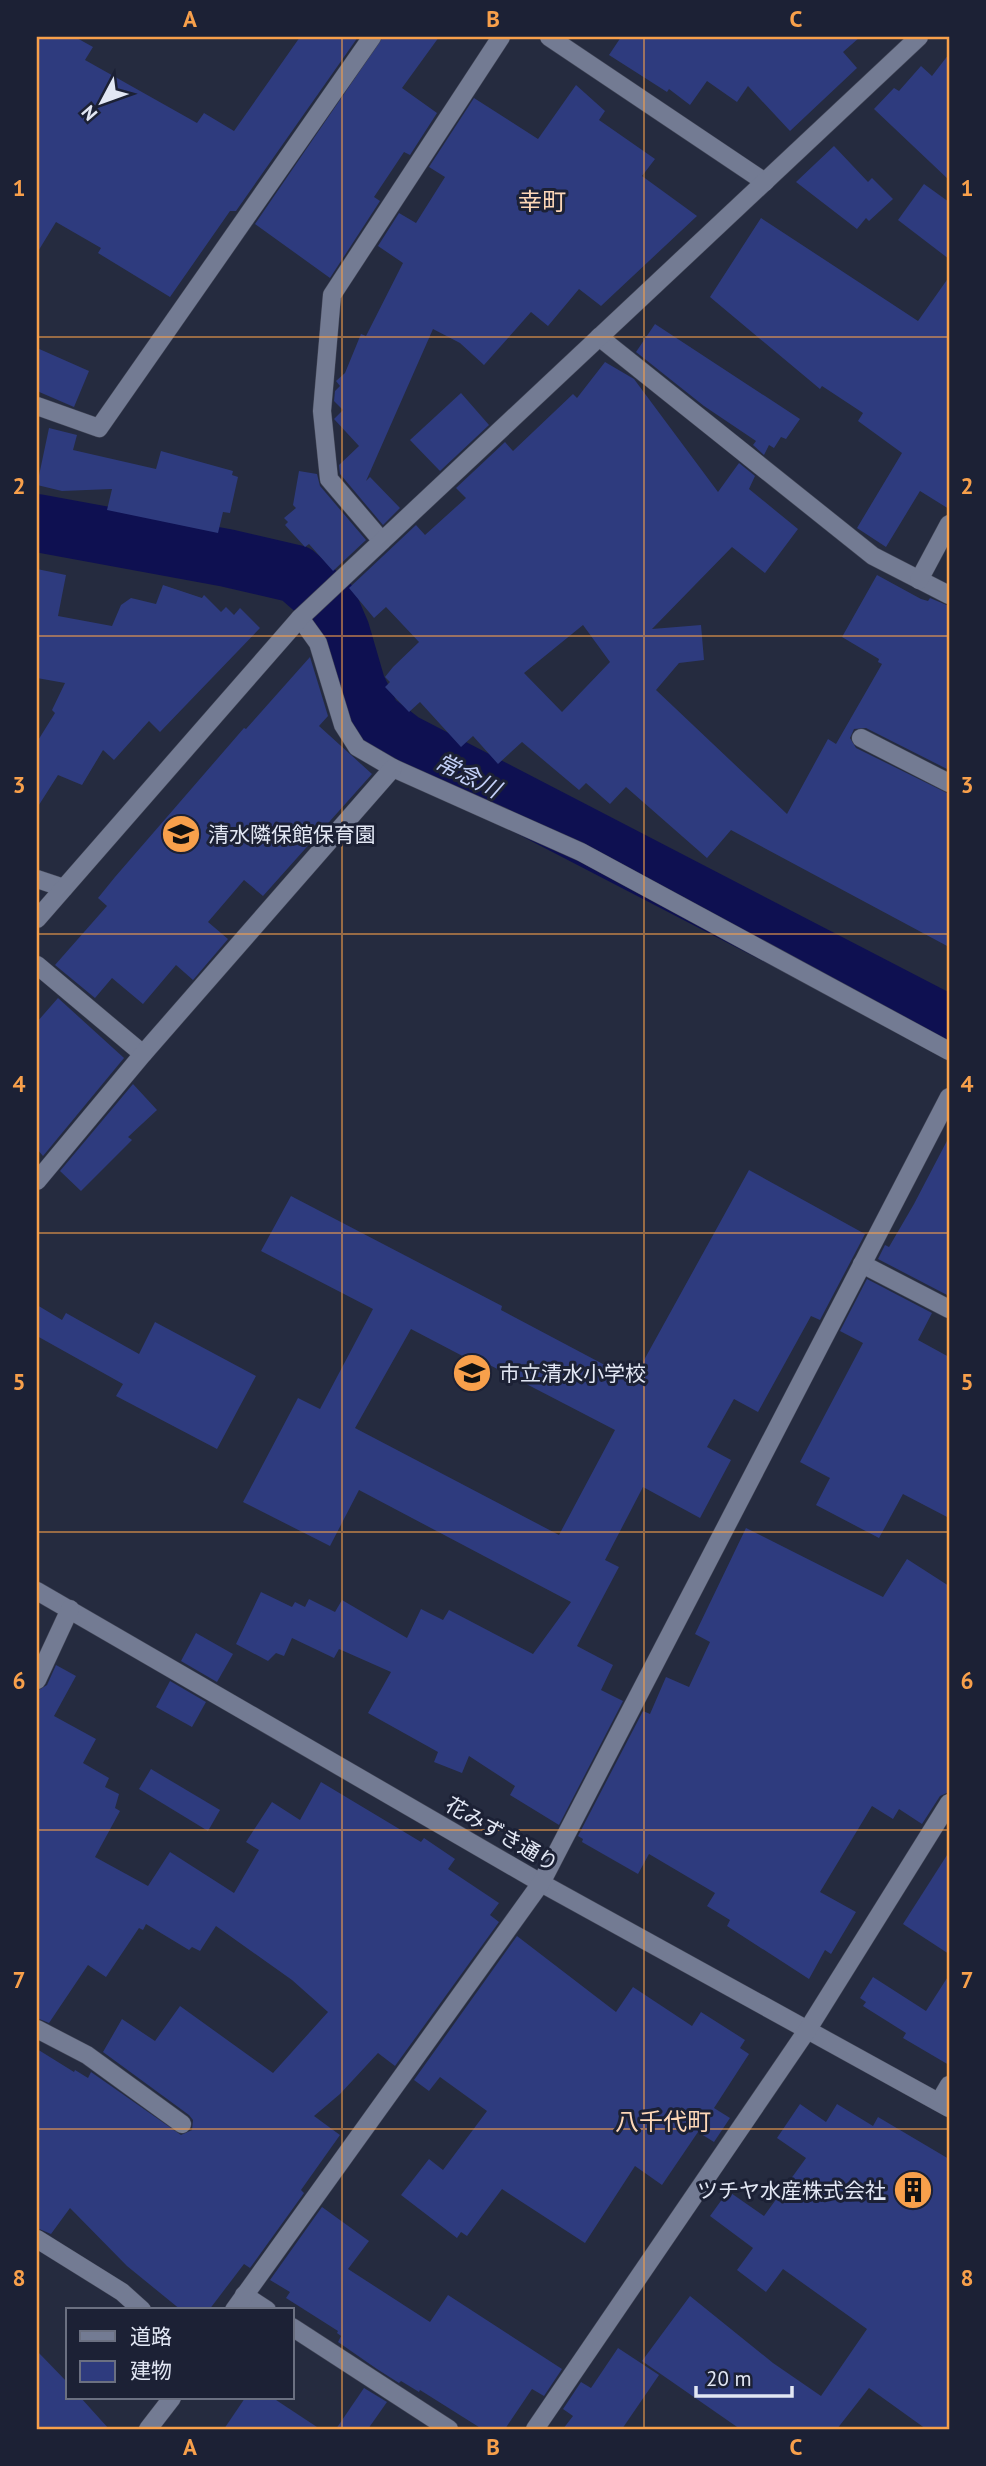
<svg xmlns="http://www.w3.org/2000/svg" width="986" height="2466" font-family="'PT Sans','Noto Sans JP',sans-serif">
	<rect width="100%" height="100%" fill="#252b3f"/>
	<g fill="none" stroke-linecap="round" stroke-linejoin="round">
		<path stroke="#0e1051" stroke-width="58" d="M37,523l190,35 69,16 32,28 13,30 16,55 16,32 30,23 546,283"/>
	</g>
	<g fill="#2e3b7e" fill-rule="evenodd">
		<path d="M37,37h38l18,10 -8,13 112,63 7,-10 30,18 66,-94h58l-122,174h-6l-60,86 -72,-44 3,-5 -45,-26 -19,31z"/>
		<path d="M383,37h56l-37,51 35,25 -27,42 -6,-3 -30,45 6,4 -50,77 -75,-54z"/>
		<path d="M621,37h239l-17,15 14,16 -67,63 -42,-45 -11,16 -30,-21 -17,24 -21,-16 -2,3 -58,-37z"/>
		<path d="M949,54v126l-75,-71 20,-21 5,3 22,-25 11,10z"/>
		<path d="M576,85l29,26 -6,9 56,39 -13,17 55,40 -96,90 -22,-17 -31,37 -17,-14 -47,53 -24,-22 -27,-14 -67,152 4,-4 30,31 -17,17 -43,-51 -1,-9 20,-19 -25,-27 9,-9 -9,-9 1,-10 5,-5 -4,-5 9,-8 16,-39 5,2 37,-73 -25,-17 21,-33 17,10 29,-46 -16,-10 45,-69 64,41z"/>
		<path d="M834,146l34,36 4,-4 21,21 -24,22 -3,-3 -9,11 -61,-47z"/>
		<path d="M924,184l25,18v57l-51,-39z"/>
		<path d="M761,218l157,103 31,-44v232l-29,-18 -34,56 -29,-19 45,-75 -44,-32 5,-8 -41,-27 -2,3 -110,-92z"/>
		<path d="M655,324l145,95 -14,20 -5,-2 -7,11 -5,-3 -5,10 -11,-10 3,-4 -52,-35 -68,-54z"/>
		<path d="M37,348l52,23 -15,36 -37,-16z"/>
		<path d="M605,362l29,17 84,113 21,-29 16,13 -6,13 49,40 -33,44 -33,-26 -80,82 49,-4 3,35 -25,3 -23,27 131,124 41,-75 8,5 46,-80 -4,-2 1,-3 -37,-22 35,-62 44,24 7,2 2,-3 19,8v164l-83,-42 -12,1 -4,9 6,10 93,46v153l-218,-117 -24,28 -81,-71 -16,17 -24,-21 -7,7 -57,-48 -24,22 -25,-28 -12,11 -41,-45 -11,10 -24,-25 5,-5 -5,-5 8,-10 26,-25 -33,-35 -12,11 -25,-30 67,-63 9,10 41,-37 -10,-10 49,-46 8,9 60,-57 4,4zM583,625l27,37 -48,50 -38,-39z"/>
		<path d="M461,393l28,32 -49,46 -30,-31z"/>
		<path d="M49,428l28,7 -4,15 83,19 5,-18 72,20 -1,4 6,2 -8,36 -7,-1 -5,21 -111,-23 5,-21 -50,2 -25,-6z"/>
		<path d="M299,471l18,3 3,12 46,54 -33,31 -24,-27 -4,3 -20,-22 3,-3 -4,-4 12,-10 -3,-3z"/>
		<path d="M37,569l29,6 -8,41 54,10 9,-21 10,-7 25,6 7,-19 39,13 2,-3 17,17 5,-5 8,8 6,-7 20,20 -100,104 -11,-11 -35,39 -11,-10 -21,35 -24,-10 -21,33v-66l18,-29 -3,-3 13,-27 -28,-5z"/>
		<path d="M310,657l18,59 -9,10 53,48 -109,122 -19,-16 -36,42 20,17 -35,41 -17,-15 -33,39 -31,-26 -17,20 -40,-33 52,-59 -9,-8 17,-21 129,-149 2,1z"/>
		<path d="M58,998l66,60 -81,98 -6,-7v-127z"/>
		<path d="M133,1084l24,26 -29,27 4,3 -51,51 -21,-20z"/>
		<path d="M949,1137v159l-71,-37 7,-14 4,2 25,-43z"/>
		<path d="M749,1170l116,64 -45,86 -9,-4 -53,96 -24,-13 -27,48 24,13 -31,58 -57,-31 -38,73 14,7 -42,79 36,19 -12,25 22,11 -64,124 -49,-30 5,-9 -46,-30 -7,17 -28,-11 4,-10 -70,-39 23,-41 -52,-23 -5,9 -42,-20 -8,18 -8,-3 -8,8 -32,-17 25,-52 31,15 3,-5 10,5 4,-8 26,13 7,-12 65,38 14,-29 22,11 6,-10 84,44 38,-52 -212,-112 -29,56 -87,-44 55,-104 22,11 53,-100 -112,-58 30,-55 211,110 -1,4 132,70zM411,1329l63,33 2,-4 139,72 -56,105 -204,-107z"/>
		<path d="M867,1279l65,34 -14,27 31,17v161l-46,-24 -24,44 -63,-33 14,-27 -30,-16 63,-119 -23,-12z"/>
		<path d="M37,1305l25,15 4,-7 73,41 16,-32 101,54 -39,73 -101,-53 7,-12 -86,-48z"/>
		<path d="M746,1528l137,69 24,-38 42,27v206l-9,4 -18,28 -23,-15 -6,10 -21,-13 -52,86 36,20 -25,42 -6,-4 -16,29 -82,-53 3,-6 -23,-14 8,-13 -66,-39 -11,20 -56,-32 1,-3 -5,-3 65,-125 7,3 16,-37 23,10 21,-45 -15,-8z"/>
		<path d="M196,1633l37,21 -16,28 -36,-21z"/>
		<path d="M56,1665l20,11 -22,40 42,23 -13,24 26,15 -4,9 14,7 -4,14 5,3 -25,46 53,29 22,-34 64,41 25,-43 -13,-8 26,-40 28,18 21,-38 100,60 3,-4 31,21 -7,10 51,34 -9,12 9,7 -104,144 -17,-13 -38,41 -26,22 26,19 -39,55 3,3 -54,75 -6,-4 -35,46h-28l-54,-44 -57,-58 -19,26 -14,-6v-179l37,23 1,-2 13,8 3,-6 90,63 11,-5 1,-10 -4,-5 -86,-63 19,-33 33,22 25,-35 93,67 55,-61 -36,-32 -76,-54 -16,25 -8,-4 -3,3 -43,-26 -3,6 -4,-2 -33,49 -18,-12 -39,58 -12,-5v-327l10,-6z"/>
		<path d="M170,1681l36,21 -14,25 -36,-20z"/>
		<path d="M151,1769l69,41 -12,21 -69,-42z"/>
		<path d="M949,1852v102l-46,-30z"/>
		<path d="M517,1936l99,76 17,-25 59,39 9,-14 44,28 -5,8 9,6 -35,54 16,10 -16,24 -16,-10 -36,53 -27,-19 -50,77 -83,-54 -35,47 -6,-4 -4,6 -56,-43 28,-36 14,11 44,-59 -47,-34 -11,14 -15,-11z"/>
		<path d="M949,1975v90l-46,-27 3,-5 -43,-27 3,-4 -6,-4 13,-21 53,34z"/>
		<path d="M800,2104l26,18 11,-18 36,22 5,-9 71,42v270h-23l-57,-41 -32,41h-97l-98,-68 48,-65 83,67 48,33 46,-67 -84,-60 -17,23 -29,-22 16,-22 -43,-32 18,-25 36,25 42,-58 -29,-20z"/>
		<path d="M322,2207l47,34 -21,28 82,53 18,-27 114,74 -18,27 -12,-7 -27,40h-23l-62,-39 -1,2 -18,-11 -2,2 -22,-14 -39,-27 3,-6 -4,-3 1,-2 -52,-33 4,-6 -20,-12z"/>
		<path d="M618,2348l41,27 -37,54h-59l10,-13 -10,-7 18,-27 10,6z"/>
		<path d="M37,2351l31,32v15h13l28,31h-72z"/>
		<path d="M364,2388l23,14 -19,27h-32z"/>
		<path d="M245,2398h28l47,31h-96z"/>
	</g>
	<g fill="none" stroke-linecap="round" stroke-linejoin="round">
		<g stroke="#424657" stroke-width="19">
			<g id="minor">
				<path d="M549,37l216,145"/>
				<path d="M599,337l274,219 76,39"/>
				<path d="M37,406l62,22 273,-391"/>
				<path d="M382,541l-53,-62 -7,-68 10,-116 169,-258"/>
				<path d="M919,580l30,-56"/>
				<path d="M300,618l18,25 25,82 14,22 36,21 188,84 368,199"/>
				<path d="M861,738l88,45"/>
				<path d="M37,879l27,9"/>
				<path d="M37,919l263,-301 619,-581"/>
				<path d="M37,965l106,89"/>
				<path d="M37,1181l106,-127 250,-286"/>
				<path d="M862,1264l87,45"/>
				<path d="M37,1591l504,292 408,225"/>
				<path d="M37,1680l33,-71"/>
				<path d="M37,2029l50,26 95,69"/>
				<path d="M939,2102l10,-17"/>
				<path d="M37,2239l85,53 20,18"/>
				<path d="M244,2295l23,15"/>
				<path d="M234,2310l307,-427 408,-786"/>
				<path d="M292,2327l157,102"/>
				<path d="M148,2429l24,-31"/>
				<path d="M535,2429l273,-400 141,-226"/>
			</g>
		</g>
		<use href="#minor" stroke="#737b93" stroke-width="18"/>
	</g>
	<path fill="none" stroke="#f8a04b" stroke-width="2" stroke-opacity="0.55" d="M342,37v2392M644,37v2392M37,337h912M37,636h912M37,934h912M37,1233h912M37,1532h912M37,1830h912M37,2129h912"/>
	<defs>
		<g id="school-disc" transform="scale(2.0125)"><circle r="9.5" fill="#f8a04b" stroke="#1c2135"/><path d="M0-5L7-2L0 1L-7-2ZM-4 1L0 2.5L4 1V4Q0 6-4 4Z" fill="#111"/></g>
		<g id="building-disc" transform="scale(2.0125)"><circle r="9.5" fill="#f8a04b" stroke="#1c2135"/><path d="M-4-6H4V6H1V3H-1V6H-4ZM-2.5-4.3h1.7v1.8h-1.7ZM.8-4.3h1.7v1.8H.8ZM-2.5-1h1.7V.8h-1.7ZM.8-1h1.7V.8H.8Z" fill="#111"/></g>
	</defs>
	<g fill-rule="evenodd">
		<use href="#school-disc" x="181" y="834"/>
		<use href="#school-disc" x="472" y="1373"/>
		<use href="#building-disc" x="913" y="2190"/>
	</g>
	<g text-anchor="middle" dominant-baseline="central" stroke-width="6" stroke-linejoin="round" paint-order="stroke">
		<g font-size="21" fill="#e2e7f4" stroke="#1c2135" text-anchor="start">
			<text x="208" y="834">清水隣保館保育園</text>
			<text x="499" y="1373">市立清水小学校</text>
			<text x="886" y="2190" text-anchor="end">ツチヤ水産株式会社</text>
		</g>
		<g font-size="21" fill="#e2e7f4" stroke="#1c2135">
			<text transform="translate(502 1834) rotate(30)">花みずき通り</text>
		</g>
		<g font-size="23" font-style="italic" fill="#c4d1f9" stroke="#1c2135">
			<text transform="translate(468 775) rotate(27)">常念川</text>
		</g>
		<g font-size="24" fill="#fdd7b7" stroke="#1c2135">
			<text x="542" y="201">幸町</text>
			<text x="663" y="2121">八千代町</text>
		</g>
	</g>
	<rect width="986" height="2466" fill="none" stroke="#1c2135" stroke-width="77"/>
	<rect x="66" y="2308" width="228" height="91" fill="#1c2135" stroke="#6b7081" stroke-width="2"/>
	<rect x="80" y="2331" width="35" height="10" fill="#737b93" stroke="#6b7081" stroke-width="2"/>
	<text x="130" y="2344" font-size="21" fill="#e2e7f4">道路</text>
	<rect x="80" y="2361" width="35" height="21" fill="#2e3b7e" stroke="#6b7081" stroke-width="2"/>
	<text x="130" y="2378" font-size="21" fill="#e2e7f4">建物</text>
	<g transform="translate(102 102) rotate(229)" stroke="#1c2135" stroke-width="5" paint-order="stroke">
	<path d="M0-5L12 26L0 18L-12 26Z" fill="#e2e7f4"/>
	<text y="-10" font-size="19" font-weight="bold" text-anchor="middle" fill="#e2e7f4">N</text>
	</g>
	<path d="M696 2386v10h96v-10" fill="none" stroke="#e2e7f4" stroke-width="3.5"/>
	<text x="706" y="2386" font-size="21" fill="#e2e7f4" stroke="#1c2135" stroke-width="5" paint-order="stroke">20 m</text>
	<rect x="38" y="38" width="910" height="2390" fill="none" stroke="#f8a04b" stroke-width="2.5"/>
	<g font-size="23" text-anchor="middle" font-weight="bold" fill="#f8a04b">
		<text x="190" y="27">A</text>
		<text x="493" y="27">B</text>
		<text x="796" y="27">C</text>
		<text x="19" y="196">1</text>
		<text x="967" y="196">1</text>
		<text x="19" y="494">2</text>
		<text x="967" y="494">2</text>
		<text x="19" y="793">3</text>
		<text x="967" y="793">3</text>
		<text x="19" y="1092">4</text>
		<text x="967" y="1092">4</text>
		<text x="19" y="1390">5</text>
		<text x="967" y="1390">5</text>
		<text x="19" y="1689">6</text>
		<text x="967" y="1689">6</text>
		<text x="19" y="1988">7</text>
		<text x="967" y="1988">7</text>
		<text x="19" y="2286">8</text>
		<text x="967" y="2286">8</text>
		<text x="190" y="2455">A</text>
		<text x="493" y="2455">B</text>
		<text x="796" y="2455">C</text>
	</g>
</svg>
